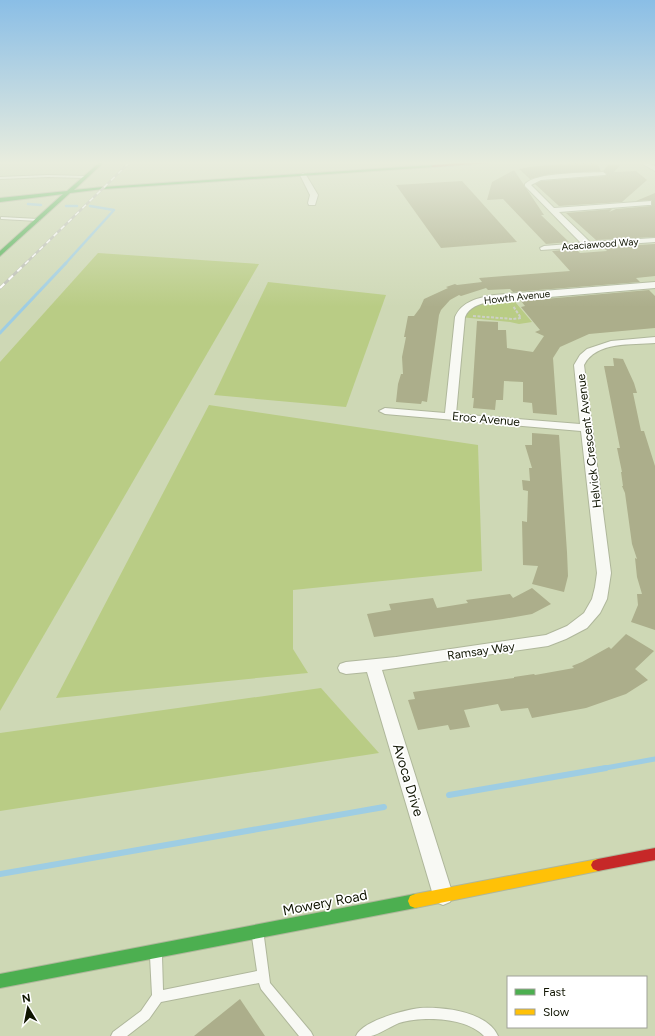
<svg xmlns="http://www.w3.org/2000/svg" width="655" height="1036" font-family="Figtree,sans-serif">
	<rect width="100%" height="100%" fill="#ced8b5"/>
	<g fill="#b9cc85">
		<path d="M98,253l161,11 -259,447v-349z"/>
		<path d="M268,282l118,13 -40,112 -132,-12z"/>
		<path d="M511,297l21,25 -13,2 -9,-2 -50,-5 11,-12z"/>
		<path d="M209,405l269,40 4,126 -189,19v59l15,24 -252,25z"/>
		<path d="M321,688l58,65 -379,58v-78z"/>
	</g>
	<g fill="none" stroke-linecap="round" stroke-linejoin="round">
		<g stroke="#9ecde3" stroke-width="2.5">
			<path d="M28,204l13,1"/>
			<path d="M66,206h11"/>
			<path d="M65,264l49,-54 -24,-4"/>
		</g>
		<path stroke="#9ecde3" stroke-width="3" d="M0,333l66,-70"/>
		<path stroke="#9ecde3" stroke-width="5" d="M600,769l55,-10"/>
		<g stroke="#9ecde3" stroke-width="6">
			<path d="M449,795l157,-27"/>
			<path d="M0,874l384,-67"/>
		</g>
	</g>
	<g fill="#acae8b">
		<path d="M569,163h28l4,8 -51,3 -20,5 -11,-10 11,-2z"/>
		<path d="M609,164l11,1 -6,7 22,-1 11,9 -25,22 -63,4 -24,-22 6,-3 64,-5 2,-2 -4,-3z"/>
		<path d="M514,170l30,45h-3l28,27 -23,2 -43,-45 -16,1 5,-18z"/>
		<path d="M462,181l10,11 45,50 -76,6 -45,-63z"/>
		<path d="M655,193v44l-59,3 -30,-27 46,-4 -3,3 7,-3 35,-3 1,-1v-5l-16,1z"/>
		<path d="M655,244v32l-19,2 4,4 -127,10 -3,-3 -22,1 -2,-2 -25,8 -2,-1 -9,5 -9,10 -2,5 -12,87 -5,-1 -1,3 -25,-2 2,-18 3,-10h2l-1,-17 4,-20h-2l4,-21h6l6,-8 4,-9 24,-11 -2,-1 9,-3 2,1 25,-3 -3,-4 91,-7 -18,-20 24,-2 4,4 27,-2 -4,-4z"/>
		<path d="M649,290l6,6v32l-66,6 -29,13 -7,11 4,57 -24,-2 -1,-10 -9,-1v-20l-19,-1 -1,19h-7l-1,10 -22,-2 1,-10h-2l5,-77 21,1v8h8l1,18 26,4 11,-16 -9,-4 5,-2 -19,-23 4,-1 -4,-5z"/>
		<path d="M613,358l10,1 11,24 3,10h-4l8,38h3l11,35v164l-24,-8 7,-17 -1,-11h5l-5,-17 -2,-19 2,1 -5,-15 -7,-51 -3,-7h1l-2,-14h1l-5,-24h3l-16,-82h10z"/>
		<path d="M532,433l27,2 8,117 1,24 -4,16 -32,-8 6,-18 -15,-1 -1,-44 5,1 1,-31 -5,-1 -1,-10 8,1 -1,-13h3l-7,-23h7z"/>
		<path d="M532,588l19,16 -19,10 -29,5 -129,18 -7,-23 24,-4 -2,-6 44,-6 4,10 31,-5 -2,-3 44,-6 3,4z"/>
		<path d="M626,634l28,17 -19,18 13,11 -22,14 -40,14 -54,10 -4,-10 -27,3 -3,-7 -34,6 6,17 -20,3 -2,-5 -30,5 -10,-30 7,-1 -2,-7 101,-14v-1l20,-3 1,1 39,-7 -2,-2 10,-4 27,-15 2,2z"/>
		<path d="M240,999l25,37h-71z"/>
	</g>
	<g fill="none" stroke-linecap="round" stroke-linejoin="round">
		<g stroke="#afb79b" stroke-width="2">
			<g id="lane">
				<path d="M48,175l37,1 2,1 -2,1 -37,-1 -48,2v-2z"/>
				<path d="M1,217l37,2 2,1 -2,1 -36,-2h-1z"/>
				<path d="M258,931l4,2 2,4 6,46 41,49 2,4h-14l-38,-47 -2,-6 -98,19 -12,17 -22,17h-16l2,-4 28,-21 11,-16 -2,-39 2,-4 4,-2 4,2 2,4 1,34 94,-19 -5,-34 2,-4z"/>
				<path d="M420,1008c23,-1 67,3 78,28h-14c-18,-19 -61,-20 -85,-13 -8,3 -21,12 -28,13 -5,0 -10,0 -15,0 6,-15 48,-26 64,-28z"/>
			</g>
		</g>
		<g stroke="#afb79b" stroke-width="2">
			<g id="street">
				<path d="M639,162h7l9,4v5z"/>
				<path d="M603,172l3,2 -1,1 -64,5 -10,5 23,23 97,-7v4h-3l-89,7 31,30 65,-4v4l-114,8 -1,-2 4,-2 37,-3 -56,-57v-2c11,-12 60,-11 78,-12z"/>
				<path d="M303,173l3,2 12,20 -3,10h-6l-1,-2 2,-8 -10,-20z"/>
				<path d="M655,282v6l-166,14c-10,2 -20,5 -24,15l-9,97 124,10 -6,-59 6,-10 7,-6 24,-8 44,-4v6c-23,2 -59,-2 -71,22l27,208 -4,26 -7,14 -13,15 -21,11 -18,7 -166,24 71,225 -3,7 -7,3 -7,-3 -3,-7 -66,-223 -21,2 -6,-2 -2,-4 2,-4 6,-2 50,-5 150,-22 21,-9 17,-13 8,-14 3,-12 2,-14 -16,-142 -196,-17 -6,-3 6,-3 60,5 10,-96c7,-16 23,-19 39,-22z"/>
			</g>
		</g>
		<g stroke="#afb79b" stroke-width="2">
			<g id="fast">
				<path d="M100,162h4l-30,28 29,-3 330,-22 2,1 -2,1 -330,22 -33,4 -70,63v-5l63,-57 -63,8v-4l67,-7z"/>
				<path d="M415,894l5,2 2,5 -2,5 -5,2 -415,80v-14z"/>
			</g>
		</g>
		<g stroke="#afb79b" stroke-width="2">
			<path id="slow" d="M598,859l5,2 2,4 -2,4 -5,2 -183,37 -5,-2 -2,-5 2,-5 5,-2z"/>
		</g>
		<g stroke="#afb79b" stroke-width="2">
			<g id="jam">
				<path d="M475,162h16l-2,1 -56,4 -2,-1 2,-1z"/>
				<path d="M655,848v12l-57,11 -5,-2 -2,-4 2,-4 5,-2z"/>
			</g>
		</g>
		<path stroke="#cdd0c5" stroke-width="2" stroke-dasharray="3 1.5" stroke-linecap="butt" d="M473,316l40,3 8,-1 -8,-12"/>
		<use href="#lane" fill="#f8f9f4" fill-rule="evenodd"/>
		<use href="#street" fill="#f8f9f4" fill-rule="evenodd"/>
		<use href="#fast" fill="#4caf50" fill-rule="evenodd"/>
		<use href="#slow" fill="#ffc107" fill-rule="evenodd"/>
		<use href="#jam" fill="#c62828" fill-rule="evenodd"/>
		<g stroke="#bec0b7" stroke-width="2.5">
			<path id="rail-far1" d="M25,264l105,-102"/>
		</g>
		<g stroke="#bec0b7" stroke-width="3">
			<path id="rail" d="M0,288l26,-25"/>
		</g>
		<use href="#rail-far1" stroke="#fff" stroke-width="1.5" stroke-dasharray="5" stroke-linecap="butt"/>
		<use href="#rail" stroke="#fff" stroke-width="2" stroke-dasharray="6" stroke-linecap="butt"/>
	</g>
	<linearGradient id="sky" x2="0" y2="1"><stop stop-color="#8abee6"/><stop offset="0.53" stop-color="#e9edde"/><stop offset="1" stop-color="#e9edde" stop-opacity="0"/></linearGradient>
	<rect width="655" height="307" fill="url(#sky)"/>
	<g text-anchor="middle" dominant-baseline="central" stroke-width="3.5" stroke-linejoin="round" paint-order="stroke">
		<g font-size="10" fill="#0f1400" stroke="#fff">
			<text transform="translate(600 244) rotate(-4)">Acaciawood Way</text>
			<text transform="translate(517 297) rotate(-6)">Howth Avenue</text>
		</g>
		<g font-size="12" fill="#0f1400" stroke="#fff">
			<text transform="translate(486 419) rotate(5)">Eroc Avenue</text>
			<text transform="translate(589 441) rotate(-97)">Helvick Crescent Avenue</text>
			<text transform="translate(481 651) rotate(-8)">Ramsay Way</text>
		</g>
		<g font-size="14" fill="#0f1400" stroke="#fff">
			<text transform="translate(408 780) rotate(73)">Avoca Drive</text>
			<text transform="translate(325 903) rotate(-11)">Mowery Road</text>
		</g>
	</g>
	<rect x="507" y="976" width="140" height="52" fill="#ffffff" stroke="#9fa199"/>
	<rect x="515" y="989" width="20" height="6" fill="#4caf50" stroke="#9fa199"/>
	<text x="543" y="996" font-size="12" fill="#0f1400">Fast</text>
	<rect x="515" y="1009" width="20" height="6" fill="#ffc107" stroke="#9fa199"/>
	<text x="543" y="1016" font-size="12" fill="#0f1400">Slow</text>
	<g transform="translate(28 1008) rotate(350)" stroke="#ffffff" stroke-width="3" paint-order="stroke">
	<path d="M0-3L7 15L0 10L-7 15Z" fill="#0f1400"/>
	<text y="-6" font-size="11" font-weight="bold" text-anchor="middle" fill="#0f1400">N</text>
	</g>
</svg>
